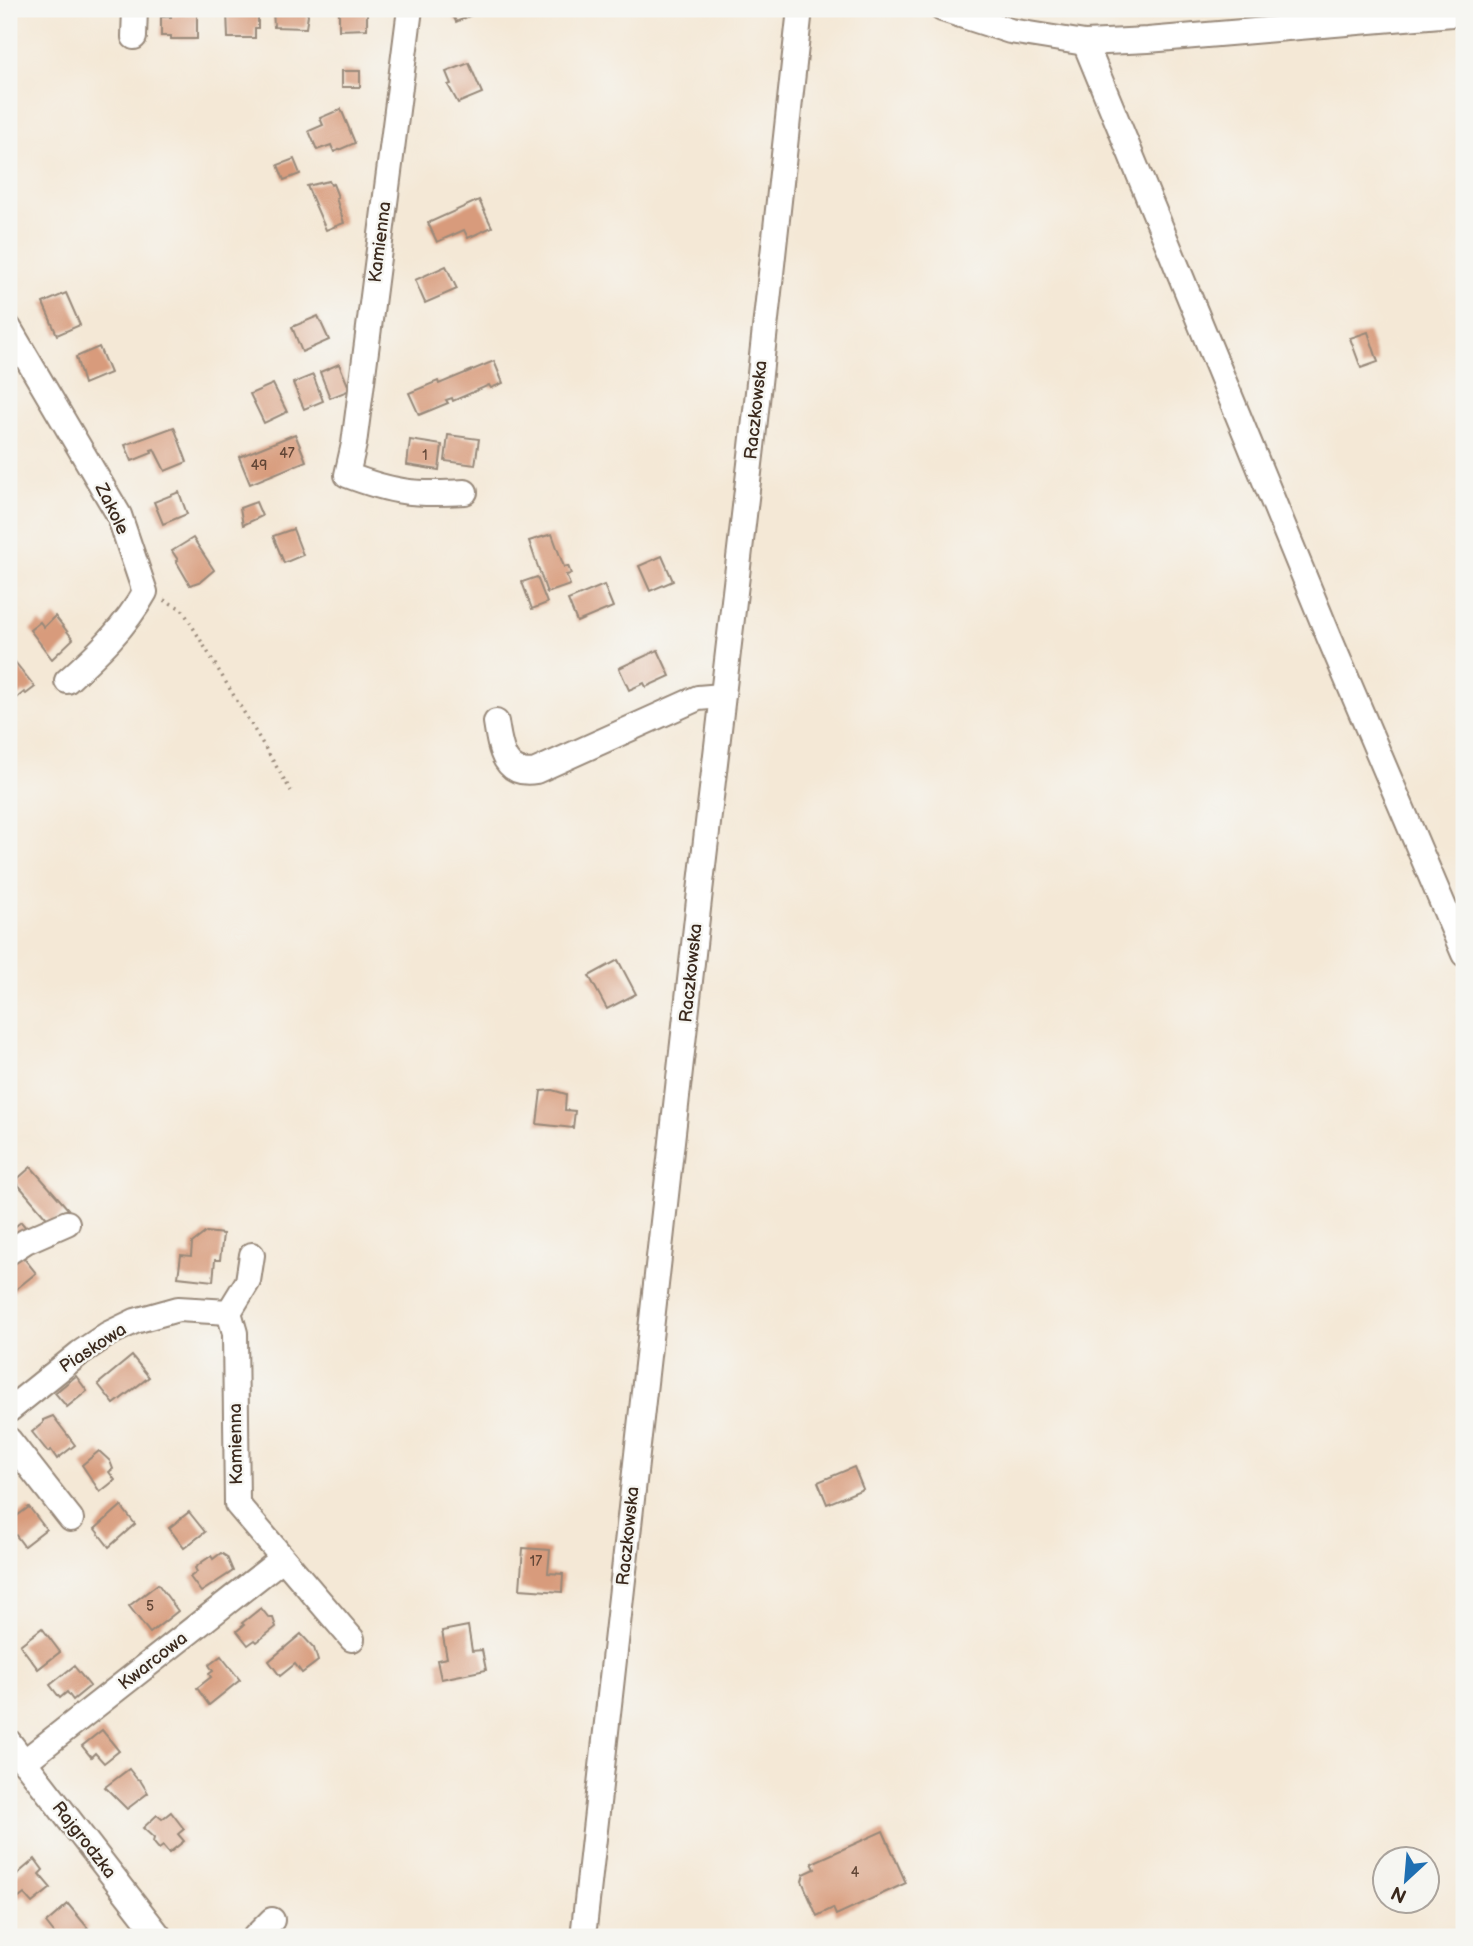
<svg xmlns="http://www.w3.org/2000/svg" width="1473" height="1946" font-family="'Balsamiq Sans',sans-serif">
	<rect width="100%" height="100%" fill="#f6f6f2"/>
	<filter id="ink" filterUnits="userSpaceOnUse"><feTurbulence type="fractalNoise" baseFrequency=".0143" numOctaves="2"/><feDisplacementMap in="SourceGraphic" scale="14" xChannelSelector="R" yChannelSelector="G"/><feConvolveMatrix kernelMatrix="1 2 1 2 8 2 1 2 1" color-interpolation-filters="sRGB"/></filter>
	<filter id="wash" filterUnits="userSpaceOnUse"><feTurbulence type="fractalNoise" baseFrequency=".00686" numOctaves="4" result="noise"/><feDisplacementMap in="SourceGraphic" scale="28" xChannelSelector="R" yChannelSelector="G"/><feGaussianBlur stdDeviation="1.57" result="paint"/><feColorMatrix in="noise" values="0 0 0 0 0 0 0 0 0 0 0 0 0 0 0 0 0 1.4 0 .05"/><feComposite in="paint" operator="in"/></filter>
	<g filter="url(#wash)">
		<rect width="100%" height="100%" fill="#f4e8d6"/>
		<g id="blocks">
			<g fill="#d89b7c">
				<path d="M258,9v19h-3v10h-27l-1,-27z"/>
				<path d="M273,9h32l3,6 -2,13 -32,-1z"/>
				<path d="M339,9h28v20l-28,1z"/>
				<path d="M450,9h20l2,6 -16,7z"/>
				<path d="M171,14h26v25h-26v-3h-10v-19h10z"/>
				<path d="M469,63l13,30 -24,10 -10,-18 3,-1 -5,-12z"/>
				<rect x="342" y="71" width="18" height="16"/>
				<path d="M341,109l14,34 -21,9 -3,-7 -14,5 -8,-19 14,-6 -3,-7z"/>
				<path d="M294,159l6,15 -16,6 -6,-15z"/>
				<path d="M329,181l2,4 2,-1 5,13 -2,1 8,25 -18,7 -19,-44z"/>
				<path d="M479,200l13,27 -24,11 -4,-8 -27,12 -9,-19z"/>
				<path d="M446,266l11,23 -32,14 -10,-23z"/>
				<path d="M66,293l14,32 -23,10 -14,-32z"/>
				<path d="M318,316l11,24 -27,12 -10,-25z"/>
				<path d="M1368,332l10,30 -17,6 -11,-30z"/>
				<path d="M99,347l11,26 -26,11 -8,-27z"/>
				<path d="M494,361l9,22 -12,5 -2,-3 -36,16 -1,-3 -6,2 2,3 -29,12 -10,-22 29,-12 1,3z"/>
				<path d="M339,364l11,26 -20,8 -10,-26z"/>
				<path d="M313,375l10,26 -19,8 -11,-26z"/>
				<path d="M273,384l14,28 -23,11 -14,-29z"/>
				<path d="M174,427l13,35 -22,9 -11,-22 -3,1 1,3 -20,8 -7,-16z"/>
				<path d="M295,434l11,27 -56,23 -11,-27z"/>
				<path d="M448,435l31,4 -4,26 -30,-4z"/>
				<path d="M410,440l32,5 -3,25 -32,-5z"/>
				<path d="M179,492l8,22 -24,10 -9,-22z"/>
				<path d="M256,502l6,14 -19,9 -3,-17z"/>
				<path d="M293,529l10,26 -19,8 -11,-27z"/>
				<path d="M552,534l12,33 4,-1 3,8 -5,1 4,10 -23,8 -18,-52z"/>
				<path d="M193,538l21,32 -13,11 -11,4 -14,-24 2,-1 -6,-9z"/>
				<path d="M662,556l11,25 -23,10 -11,-25z"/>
				<path d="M537,577l10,26 -15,6 -10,-27z"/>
				<path d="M604,585l9,22 -36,15 -9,-22z"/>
				<path d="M55,616l18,23 -21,20 -22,-29 10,-8 4,5z"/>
				<path d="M658,650l12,26 -24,11 -2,-4 -15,7 -10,-22z"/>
				<path d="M15,662l20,25 -9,7 -2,-2 -12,10 2,2 -5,4v-42z"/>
				<path d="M618,960l18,34 -29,15 -18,-33z"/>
				<path d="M552,1090l14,4 -1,16 10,1 -2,17 -36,-4 4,-33z"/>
				<path d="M31,1167l37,42 -17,14 -36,-42z"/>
				<path d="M21,1222l7,8 -19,16v-23l4,5z"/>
				<path d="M206,1232l17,2 -3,26h-5l-2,21 -35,-4 3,-22 10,1 1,-13z"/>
				<path d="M19,1252l17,21 -27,22v-35z"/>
				<path d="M132,1356l17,21 -35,27 -16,-20z"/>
				<path d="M76,1376l11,15 -20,16 -12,-14z"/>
				<path d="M53,1416l22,29 -18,14 -6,-9 -3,2 -16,-20 11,-9v-3z"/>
				<path d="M99,1451l11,10 3,8 -4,3 6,8 -15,12 -18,-27z"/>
				<path d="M854,1467l9,22 -36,15 -9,-22z"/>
				<path d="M121,1506l14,18 -26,23 -14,-18z"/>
				<path d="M29,1507l17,22 -22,17 -15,-20v-4z"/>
				<path d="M189,1512l16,20 -21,16 -15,-20z"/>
				<path d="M523,1548l27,2 -2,23 15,1 -1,18 -42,-3z"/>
				<path d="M221,1553l6,4 6,14 -32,21 -11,-15 7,-5 -2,-4 7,-6 9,-6 2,3z"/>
				<path d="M158,1584l20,27 -28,22 -21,-27z"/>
				<path d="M261,1608l8,10h4l3,9 -19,15 -2,-2 -7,5 -11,-14 7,-6 -2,-2z"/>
				<path d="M468,1626l4,25 10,-1 4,20 -45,9 -4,-19 10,-2 -5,-27z"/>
				<path d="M42,1628l18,24 -22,17 -18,-24z"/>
				<path d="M301,1634l13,14 4,13 -16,12 -7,-9 -15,12 -11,-15z"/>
				<path d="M221,1656l19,24 -31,25 -12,-17 14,-11 -2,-3 4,-3 -4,-6z"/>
				<path d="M74,1666l16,20 -17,14 -6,-8 -7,6 -10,-13z"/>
				<path d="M102,1730l17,21 -15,12 -9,-10 -4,4 -9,-11z"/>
				<path d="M129,1769l8,10 3,1 8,13 -21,16 -22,-22z"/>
				<path d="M171,1812l13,17 -6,5 6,7 -15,12 -6,-7 -4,3 -6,-7 1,-4 -11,-10 14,-13 5,4z"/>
				<path d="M883,1831l23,52 -70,32 -3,-7 -16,8 -15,-35 2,-7 11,-5 -3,-6z"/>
				<path d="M35,1859l8,11 -4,4 12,14 -19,15 -8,-9 -5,4 -10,-12v-5z"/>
				<path d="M68,1904l20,24 -12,9h-19l-11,-14z"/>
			</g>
		</g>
	</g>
	<g filter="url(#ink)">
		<use href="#blocks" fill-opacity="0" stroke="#98897a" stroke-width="2"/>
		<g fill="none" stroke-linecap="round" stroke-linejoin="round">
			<g stroke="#98897a" stroke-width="28">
				<g id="minor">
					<path d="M410,9l-56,435 -7,31c47,18 68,20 118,17"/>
					<path d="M942,9l68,22 75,12 63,-3 316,-27"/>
					<path d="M134,37l1,-28"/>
					<path d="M1085,43l244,594 135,317"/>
					<path d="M9,328l110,187 26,77c-20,36 -48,62 -78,89"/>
					<path d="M496,722c4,25 7,55 40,49l162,-73 24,-2"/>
					<path d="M9,1252l17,-11 41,-18"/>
					<path d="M252,1255l-4,26 -19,31 6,21 2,171 115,135"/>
					<path d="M9,1410l71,-57 28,-19 27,-13 43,-12 51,3"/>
					<path d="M9,1440l62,79"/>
					<path d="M9,1742l151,195"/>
					<path d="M24,1762l258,-203"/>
					<path d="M255,1937l17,-17"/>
					<path d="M583,1937l116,-1037 53,-453 48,-438"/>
				</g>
			</g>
			<path stroke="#98897a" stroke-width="3.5" stroke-dasharray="2 5" stroke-linecap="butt" d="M164,600l18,9 109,182"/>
			<use href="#minor" stroke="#fff" stroke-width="24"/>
		</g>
	</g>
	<g text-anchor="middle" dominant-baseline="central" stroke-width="5" stroke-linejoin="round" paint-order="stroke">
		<g font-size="14" fill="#624636">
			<text x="287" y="453">47</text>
			<text x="425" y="455">1</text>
			<text x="259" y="465">49</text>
			<text x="536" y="1561">17</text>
			<text x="150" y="1606">5</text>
			<text x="855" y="1872">4</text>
		</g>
		<g font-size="18" fill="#3b2a1e" stroke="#f6f6f2">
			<text transform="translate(380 242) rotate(-83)">Kamienna</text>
			<text transform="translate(756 410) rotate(-84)">Raczkowska</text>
			<text transform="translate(112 509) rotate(64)">Zakole</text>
			<text transform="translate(691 973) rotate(-84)">Raczkowska</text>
			<text transform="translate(93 1348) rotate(-33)">Piaskowa</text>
			<text transform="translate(236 1444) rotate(-91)">Kamienna</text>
			<text transform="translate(628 1536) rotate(-84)">Raczkowska</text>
			<text transform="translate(153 1661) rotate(-38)">Kwarcowa</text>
			<text transform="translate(84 1840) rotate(52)">Rajgrodzka</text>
		</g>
	</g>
	<rect width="1473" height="1946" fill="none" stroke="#f6f6f2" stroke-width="35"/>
	<g transform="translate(1406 1880) rotate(206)"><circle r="33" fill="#f6f6f2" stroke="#aba49d" stroke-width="2"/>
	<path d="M0-5L12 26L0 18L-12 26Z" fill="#1f6fb2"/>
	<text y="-10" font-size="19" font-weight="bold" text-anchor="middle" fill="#3b2a1e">N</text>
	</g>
</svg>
